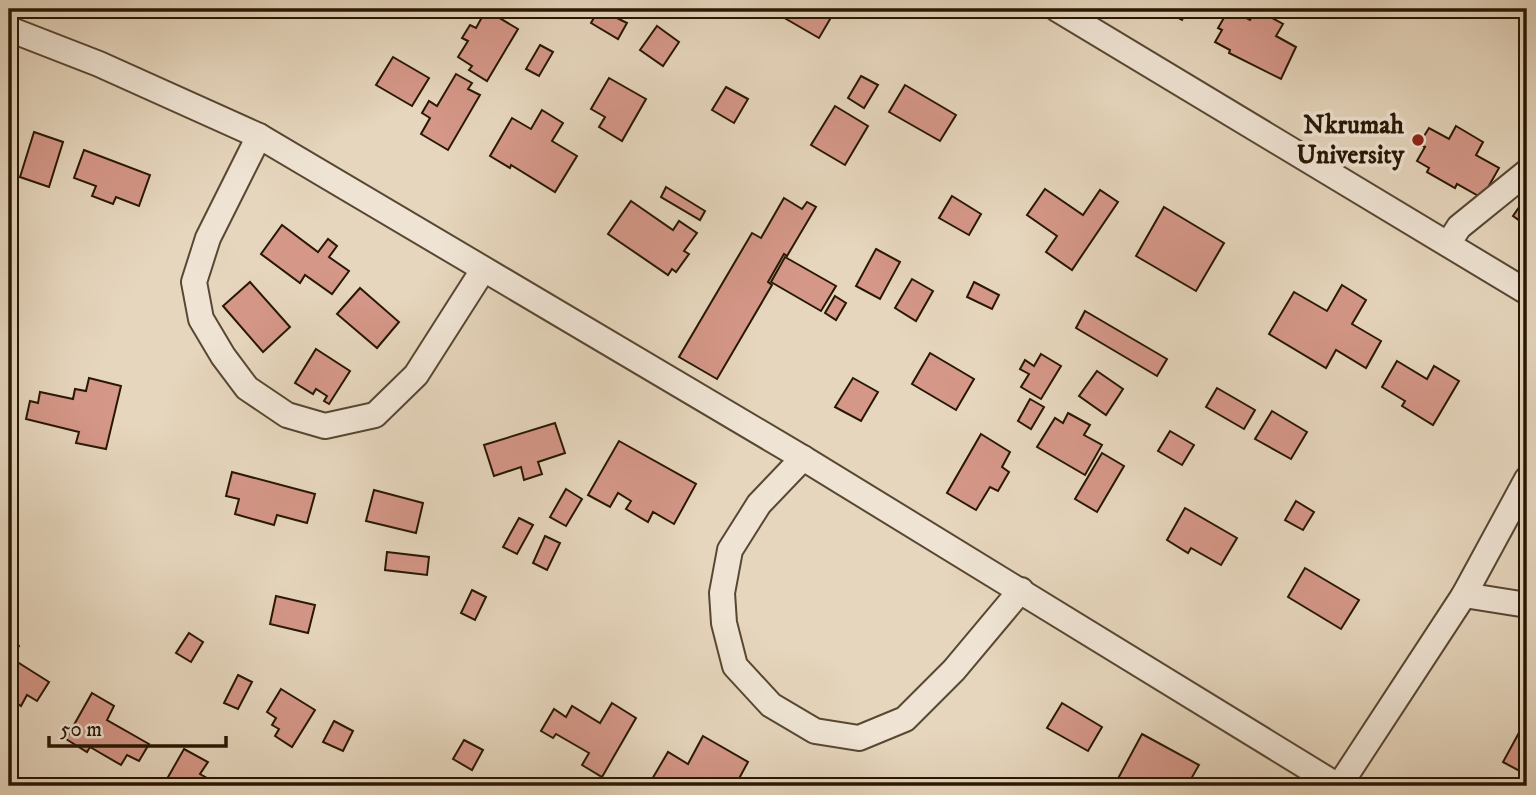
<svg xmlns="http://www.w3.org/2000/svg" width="1536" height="795" font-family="'IM FELL DW Pica',serif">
	<rect width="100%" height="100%" fill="#e6d6bd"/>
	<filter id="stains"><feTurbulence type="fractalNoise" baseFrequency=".00286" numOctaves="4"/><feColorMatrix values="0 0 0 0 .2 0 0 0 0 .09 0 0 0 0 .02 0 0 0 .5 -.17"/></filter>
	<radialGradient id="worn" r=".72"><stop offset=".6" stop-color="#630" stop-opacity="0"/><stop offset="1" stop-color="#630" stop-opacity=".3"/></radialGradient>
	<g fill="#d59788" stroke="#281704" stroke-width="2">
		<path d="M599,9l28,14 -9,16 -27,-16z"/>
		<path d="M769,9h67l-17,29z"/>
		<path d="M1162,9h26l-6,11z"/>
		<path d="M1229,9l21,11 6,-11 27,15 -7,12 20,11 -15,32 -52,-26 1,-3 -15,-8 7,-12 -4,-2z"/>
		<path d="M486,10l32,19 -31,52 -18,-11 3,-4 -14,-9 10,-16 -6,-3 8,-13 6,3z"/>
		<path d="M657,26l22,16 -16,24 -23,-16z"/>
		<path d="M540,45l13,7 -14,24 -13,-7z"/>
		<path d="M393,57l36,21 -17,28 -36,-21z"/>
		<path d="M456,74l16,9 -4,6 12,6 -32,55 -27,-16 9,-16 -8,-5 7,-12 8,5z"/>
		<path d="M861,76l17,9 -14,23 -16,-10z"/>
		<path d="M609,78l37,21 -24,42 -23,-14 6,-10 -14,-8z"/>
		<path d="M905,85l51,30 -16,26 -51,-29z"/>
		<path d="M726,87l22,12 -14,24 -22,-13z"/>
		<path d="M835,106l33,20 -23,39 -34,-20z"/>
		<path d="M542,110l21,13 -11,18 25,15 -22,36 -44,-27 -1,3 -20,-12 22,-38 19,11z"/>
		<path d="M1456,126l27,16 -7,13 23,13 -17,30 -25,-14 -2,4 -28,-16 2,-4 -12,-7 8,-14 -6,-3 10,-16 20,11z"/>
		<path d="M34,132l29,10 -14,45 -29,-10z"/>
		<path d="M84,150l66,25 -11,31 -23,-9 -3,7 -21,-8 4,-10 -22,-8z"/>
		<path d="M666,187l39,24 -5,9 -39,-23z"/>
		<path d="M1045,189l38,26 17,-25 18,12 -46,68 -26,-18 11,-16 -30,-21z"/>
		<path d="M952,196l29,18 -12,21 -30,-17z"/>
		<path d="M1526,197l1,1v28l-14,-10z"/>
		<path d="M784,198l18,11 5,-7 9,5 -29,49 -3,-2 -16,28 4,3 -55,94 -38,-22 73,-124 9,5z"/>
		<path d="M631,201l42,29 6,-9 18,12 -13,18 5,3 -13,18 -4,-3 -4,6 -60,-41z"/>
		<path d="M1164,207l60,36 -28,48 -60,-35z"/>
		<path d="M282,225l36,27 10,-13 9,7 -8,11 20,14 -17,23 -27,-19 -5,8 -39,-29z"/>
		<path d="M876,249l24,13 -20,37 -24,-13z"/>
		<path d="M785,257l51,29 -15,25 -50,-29z"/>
		<path d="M912,279l21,12 -17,30 -21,-13z"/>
		<path d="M250,282l40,45 -27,25 -40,-46z"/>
		<path d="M974,282l25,13 -7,14 -25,-12z"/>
		<path d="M1342,285l24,15 -14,24 29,17 -15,27 -30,-18 -10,18 -57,-34 25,-42 33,19z"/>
		<path d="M360,288l39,34 -22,26 -40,-34z"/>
		<path d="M835,296l11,7 -10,17 -11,-7z"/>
		<path d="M1085,311l82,48 -10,17 -81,-48z"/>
		<path d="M316,349l34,22 -21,33 -5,-3 3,-5 -11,-7 -3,5 -18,-11z"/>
		<path d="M930,353l44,26 -18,31 -44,-26z"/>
		<path d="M1041,354l20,12 -20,33 -20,-12 8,-13 -9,-5 5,-9 9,6z"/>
		<path d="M1397,361l30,18 7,-13 25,15 -26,44 -31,-19 3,-5 -23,-14z"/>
		<path d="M1097,371l26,18 -17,26 -27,-19z"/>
		<path d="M89,378l32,8 -15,63 -30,-6 3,-11 -53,-13 4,-18 8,2 2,-11 33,7 2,-10 11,2z"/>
		<path d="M853,378l25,14 -17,29 -26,-14z"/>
		<path d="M1217,388l38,22 -11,19 -38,-22z"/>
		<path d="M1030,399l14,8 -13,22 -13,-8z"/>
		<path d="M1272,411l35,21 -16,27 -36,-20z"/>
		<path d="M1068,413l22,12 -6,10 18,10 -17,30 -48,-28 18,-29 8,5z"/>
		<path d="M555,423l10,30 -27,9 4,12 -18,6 -3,-13 -27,9 -10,-31z"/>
		<path d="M1170,431l24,14 -12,20 -24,-14z"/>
		<path d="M981,434l29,18 -8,15 7,5 -11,19 -8,-4 -14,23 -29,-17z"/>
		<path d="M619,441l77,43 -22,40 -21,-12 -5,10 -22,-13 5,-8 -13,-8 -8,14 -22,-12z"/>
		<path d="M1102,453l22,13 -27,46 -22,-13z"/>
		<path d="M232,472l83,22 -8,29 -30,-8 -3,10 -39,-11 4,-15 -13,-3z"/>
		<path d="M566,489l16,10 -16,27 -16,-9z"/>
		<path d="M374,490l49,13 -7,30 -50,-12z"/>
		<path d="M1296,501l18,11 -11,18 -18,-10z"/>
		<path d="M1185,508l52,30 -16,27 -30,-17 -3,5 -21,-13z"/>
		<path d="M519,518l14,7 -16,29 -14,-7z"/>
		<path d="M545,536l15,7 -13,27 -14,-7z"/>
		<path d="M387,552l42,5 -2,18 -42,-5z"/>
		<path d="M1305,568l54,32 -18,29 -53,-32z"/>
		<path d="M472,590l14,7 -11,23 -14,-7z"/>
		<path d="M276,596l39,9 -7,28 -38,-9z"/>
		<path d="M189,633l14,9 -12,20 -15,-9z"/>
		<path d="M9,639l10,7 -8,12 38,24 -12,19 -10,-6 -6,11 -12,-8z"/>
		<path d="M238,675l14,7 -14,27 -14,-6z"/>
		<path d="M281,689l34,21 -23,37 -17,-11 4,-7 -7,-4 4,-7 -9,-6z"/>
		<path d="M92,693l22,13 -7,14 42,24 -10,17 -12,-6 -6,10 -31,-18 -3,5 -21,-13z"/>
		<path d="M612,703l24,15 -34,59 -20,-12 7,-12 -33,-19 -3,4 -12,-7 13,-22 12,8 6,-11 28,17z"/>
		<path d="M1062,703l40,24 -14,24 -41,-23z"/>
		<path d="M1527,718v57l-24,-13z"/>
		<path d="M334,721l19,10 -10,20 -20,-9z"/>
		<path d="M1142,734l57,31 -12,21h-73z"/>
		<path d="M703,736l45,26 -13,24h-87l20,-34 20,12z"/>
		<path d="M464,740l19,10 -11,20 -19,-11z"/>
		<path d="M184,749l24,13 -8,12 21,12h-58z"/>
	</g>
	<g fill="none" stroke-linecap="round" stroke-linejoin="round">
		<g stroke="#584732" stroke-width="28">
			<g id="minor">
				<path d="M1057,9l470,283"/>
				<path d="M9,29l90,35 160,72 544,322 535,328"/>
				<path d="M259,136l-51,102 -14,44 7,37 22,37 24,32 40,27 38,11 50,-11 41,-40 67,-105"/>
				<path d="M1448,244l11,-17 68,-55"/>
				<path d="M803,458l-44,46 -29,46 -8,43 2,30 11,43 36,39 44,26 44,7 46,-19 49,-49 67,-80"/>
				<path d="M1464,595l63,10"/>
				<path d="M1339,786l125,-191 63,-116"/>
			</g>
		</g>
		<use href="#minor" stroke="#efe4d4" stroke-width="24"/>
	</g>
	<circle fill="#8f2418" stroke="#efe4d4" stroke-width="2.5" cx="1418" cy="140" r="7"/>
	<g text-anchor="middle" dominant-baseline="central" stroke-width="7" stroke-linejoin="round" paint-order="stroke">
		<g font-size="26" font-weight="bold" fill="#281704" stroke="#efe4d4" text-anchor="end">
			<text x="1404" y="125">Nkrumah<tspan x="1404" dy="30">University</tspan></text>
		</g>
	</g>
	<rect width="1536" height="795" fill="none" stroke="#e6d6bd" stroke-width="35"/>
	<rect x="10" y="10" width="1515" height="774" fill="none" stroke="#281704" stroke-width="3.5"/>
	<rect x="18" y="18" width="1501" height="760" fill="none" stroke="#281704" stroke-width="2"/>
	<path d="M49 736v10h177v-10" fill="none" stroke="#281704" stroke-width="3.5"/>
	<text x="60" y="736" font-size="21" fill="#281704" stroke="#efe4d4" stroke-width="5" paint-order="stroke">50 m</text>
	<rect width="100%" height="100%" filter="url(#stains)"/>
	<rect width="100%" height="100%" fill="url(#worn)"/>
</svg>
